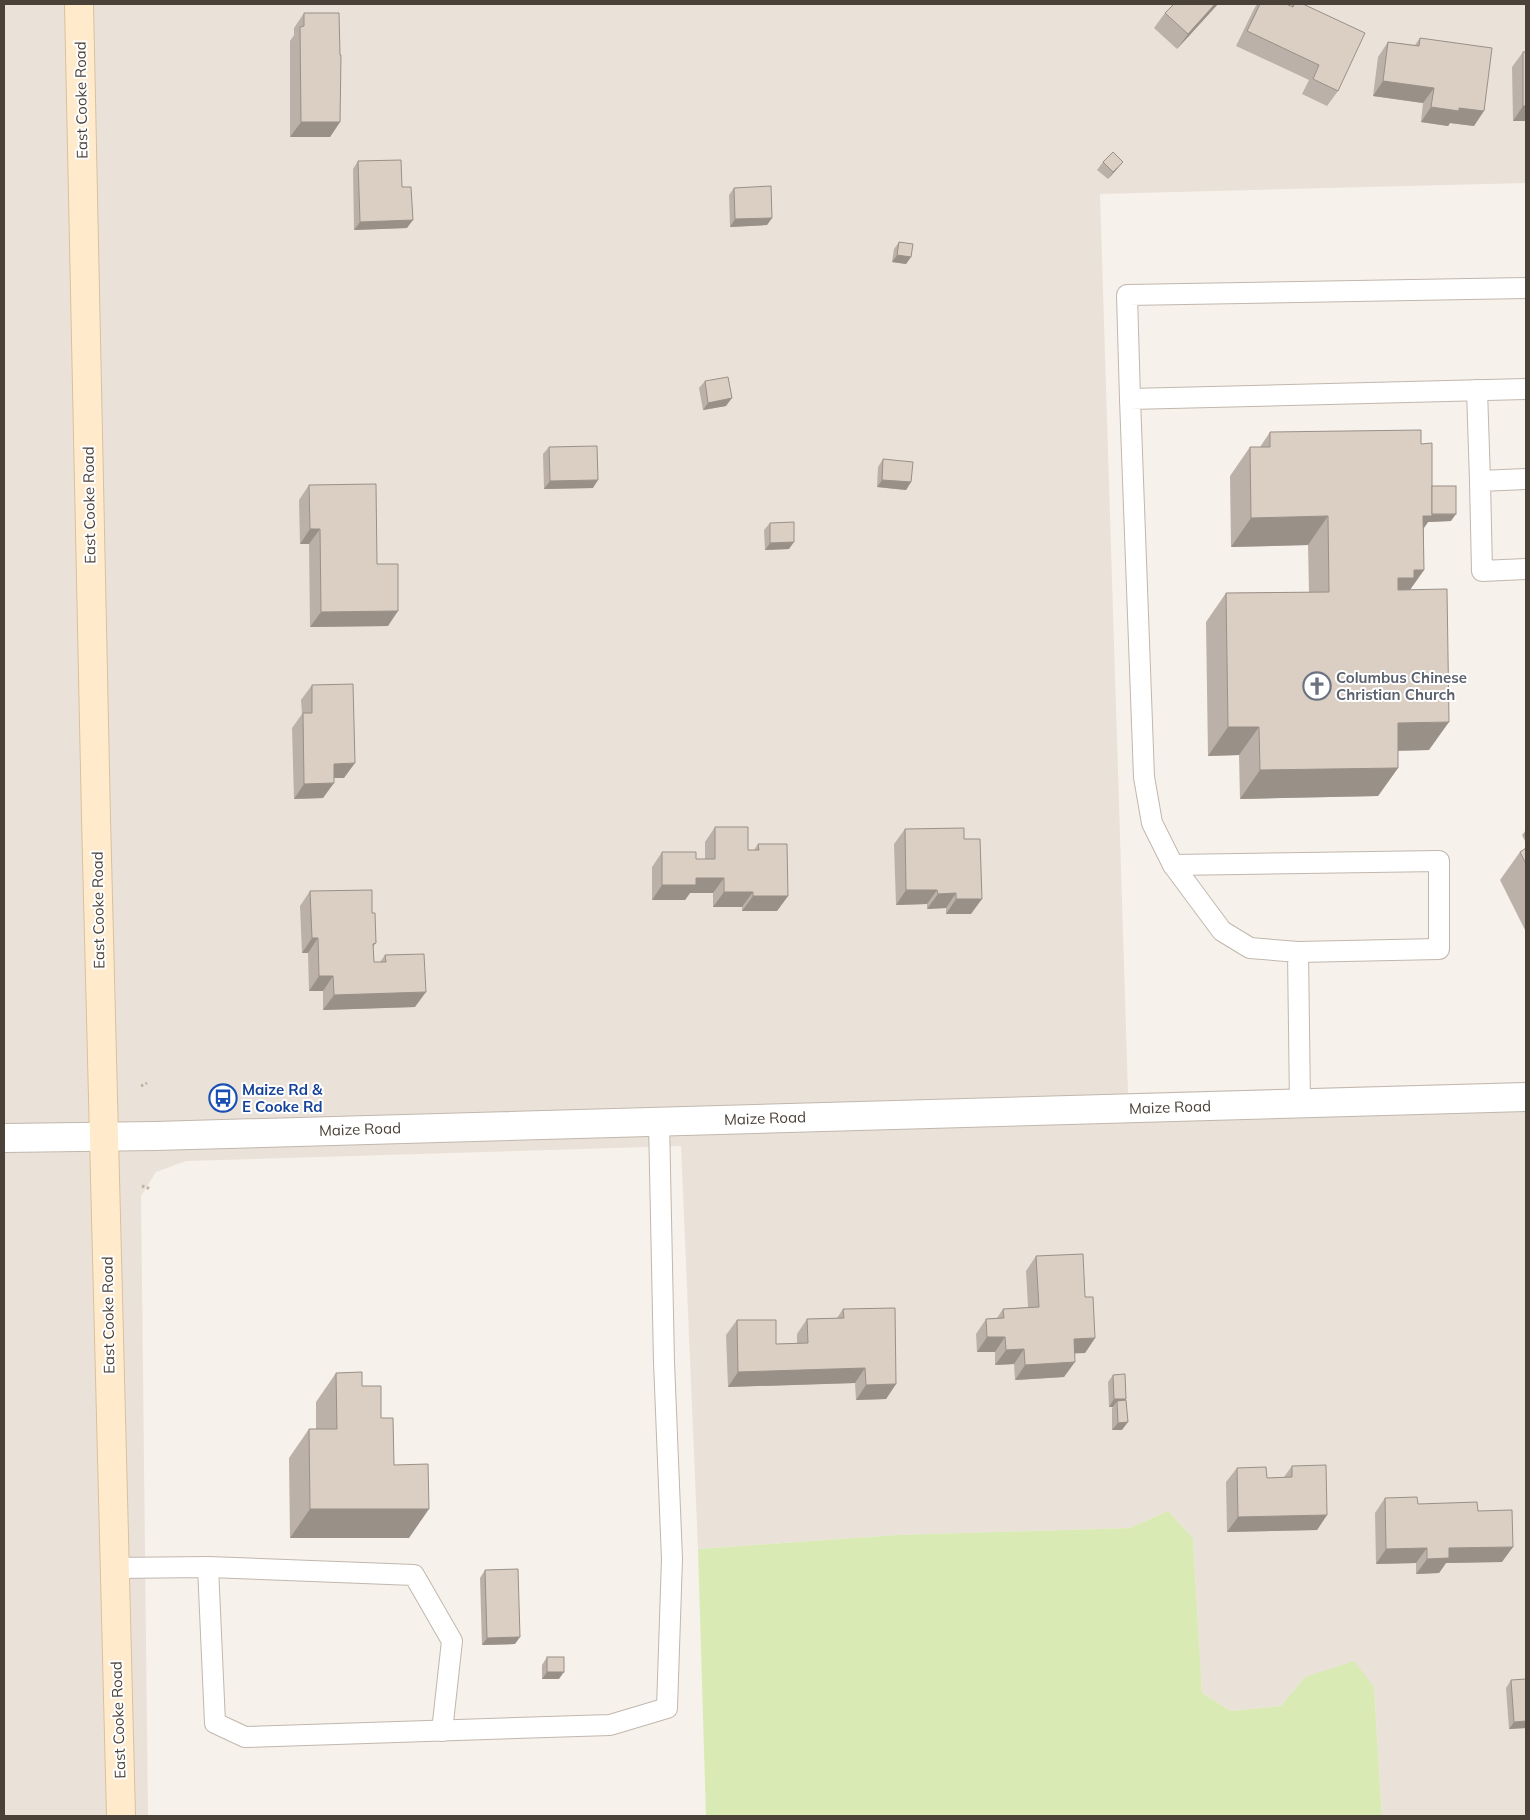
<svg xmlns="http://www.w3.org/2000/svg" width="1530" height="1820" font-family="Mulish,sans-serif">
	<rect width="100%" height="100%" fill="#f6f1eb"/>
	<path fill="#eae2d9" d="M4,4h1522v179l-426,11 28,899 398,-11v734h-144l-8,-129 -69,-10 -24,29 -50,5 -29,-18 -9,-155 -25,-27 -38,17 -233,7 -199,14 -17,-403 -495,15 -30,11 -15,24 7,620h-144z"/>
	<path fill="#d9eab4" d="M1168,1511l25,27 9,155 29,18 50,-5 24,-29 49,-16 20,26 8,129h-676l-8,-267 199,-14 233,-7z"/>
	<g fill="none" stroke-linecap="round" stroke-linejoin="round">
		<g stroke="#c1b7ad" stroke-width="22">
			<g id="service">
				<path d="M1477,390l3,91"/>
				<path d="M1130,399l-3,-104 399,-7"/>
				<path d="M1526,479l-46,2 2,90 44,-2"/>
				<path d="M1173,865l266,-4v88l-141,3"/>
				<path d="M1300,1103l-2,-151 -48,-4 -28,-17 -49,-66 -21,-42 -8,-46 -14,-378 396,-10"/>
				<path d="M208,1567l206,8 38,66 -10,90"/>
				<path d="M114,1568l94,-1 7,156 30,14 365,-12 57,-17 5,-149 -8,-197 -5,-241"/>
			</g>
		</g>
		<g stroke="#c1b7ad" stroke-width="30">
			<path id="tertiary" d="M4,1138l151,-2 1371,-39"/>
		</g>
		<g stroke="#d9c09d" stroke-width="30">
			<path id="secondary" d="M79,4l17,814 25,998"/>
		</g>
		<g stroke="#c3b19e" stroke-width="3" stroke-dasharray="2.5 2.5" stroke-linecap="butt">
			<path d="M141,1086l6,-3"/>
			<path d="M142,1186l9,3"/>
		</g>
		<use href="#service" stroke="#fff" stroke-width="20"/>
		<use href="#tertiary" stroke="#fff" stroke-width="28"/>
		<use href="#secondary" stroke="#ffebcc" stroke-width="28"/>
	</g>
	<g fill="#bcb1a8">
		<path d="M1174,4h44l-41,45 -23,-21 11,-15z"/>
		<path d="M1257,4h29l5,2 2,-2h10l35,87 -11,15 -25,-12 7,-14 -73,-34 18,-37z"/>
		<path d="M304,13l36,109 -10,15h-40v-96l4,-6v-7z"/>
		<path d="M1420,38l54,88 -24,-3 -2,3 -27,-4 2,-19 -50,-7 5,-39 10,-15 27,3z"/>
		<path d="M1523,52l3,69h-13l-1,-54z"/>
		<path d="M358,161l44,26 5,41 -53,2 -1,-61z"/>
		<path d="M1103,162h20l-6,7 -9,10 -11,-9z"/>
		<path d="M734,188l38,30 -5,7 -37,2 -1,-32z"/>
		<path d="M899,242l12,15 -5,7 -14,-2 2,-13z"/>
		<path d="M705,381l21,25 -23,4 -4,-22z"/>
		<path d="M1270,432l151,12 11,42 19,35 -23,1 -4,6v42l-14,20 19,160 -31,1v17l-20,28 -138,3 -1,-44 -31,1 -2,-134 20,-29 83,-1 -1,-47 -77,2 -1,-71 20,-29h10z"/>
		<path d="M549,447l44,41 -49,1 -1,-35z"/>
		<path d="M883,459l28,23 -5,8 -29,-3 1,-20z"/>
		<path d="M309,485l68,79 11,62 -78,1 -1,-83h-9l-1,-44z"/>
		<path d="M770,523l19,26 -24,1 -1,-20z"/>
		<path d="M312,685l32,93h-10l-11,20 -29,1 -2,-71 10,-14 -1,-14z"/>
		<path d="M715,827l33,23h6l4,-6 30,52 -11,15h-35v-4h-29v-14h-23l-5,7h-33v-33l10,-15 34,7h9v-17z"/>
		<path d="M905,829l59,10 7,75h-25v-6l-19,1v-5l-31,1 -2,-61z"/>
		<path d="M1526,830v13l-4,-8z"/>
		<path d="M1526,848v84l-26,-52 20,-28z"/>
		<path d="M310,891l62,22 4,30 -3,4 1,15h6l5,-7 30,52 -92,3v-19h-14l-1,-38h-6l-2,-47z"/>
		<path d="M1036,1256l49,41 10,41 -10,15h-11l-10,24 -49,3 -1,-16 -19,1v-13h-18l-1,-18 10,-15 11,-1 6,-9 25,-2 -2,-36z"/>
		<path d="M843,1309l53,75 -10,15 -30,1 -1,-17 -127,4 -2,-52 11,-15 39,24 21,-1v-9l10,-15 30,-1z"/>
		<path d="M336,1373l26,13 19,32 13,47 15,73h-119l-1,-80 20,-29h7v-27z"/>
		<path d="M1113,1375l13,24 -1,1 -3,30h-10v-22l1,-1h-4l-1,-25z"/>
		<path d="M1292,1466l35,49 -10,15 -90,2 -1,-50 11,-14 30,10 17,-1z"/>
		<path d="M1385,1498l33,6 60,7 24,51 -56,1 -7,10 -23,1v-11l-40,1 -1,-51z"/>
		<path d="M485,1570l30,74 -33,1 -2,-67z"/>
		<path d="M547,1657l12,22h-17v-14z"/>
		<path d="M1526,1679v49l-17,1 -3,-41 5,-8z"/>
	</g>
	<g fill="#999088">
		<path d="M1215,4h3l-41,45 11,-15z"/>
		<path d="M1383,81l51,7 -11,15 -50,-7z"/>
		<path d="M1523,106h3v15h-13z"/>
		<path d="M1431,107l28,1 25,3 -10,15 -24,-3 -2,3 -27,-4z"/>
		<path d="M301,122h39l-10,15h-40z"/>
		<path d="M1123,162l-6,7 -9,10 5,-7z"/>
		<path d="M772,218l-5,7 -37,2 5,-8z"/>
		<path d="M413,220l-6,8 -53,2 6,-8z"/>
		<path d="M897,255l14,2 -5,7 -14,-2z"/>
		<path d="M732,398l-6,8 -23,4 5,-7z"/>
		<path d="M598,480l-5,8 -49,1 6,-8z"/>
		<path d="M882,480l29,2 -5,8 -29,-3z"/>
		<path d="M1456,514l-5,7 -23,1 -16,22 5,-29z"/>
		<path d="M1328,516l-20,29 -77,2 20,-29z"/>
		<path d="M310,529h10l-11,15h-9z"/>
		<path d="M794,542l-5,7 -24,1 5,-7z"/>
		<path d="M1414,570h10l-20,28 -10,9 4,-29z"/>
		<path d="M398,611l-10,15 -78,1 11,-15z"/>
		<path d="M1449,722l-20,28 -51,1 20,-28z"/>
		<path d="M1228,727h31l-20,28 -31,1z"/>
		<path d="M355,763l-11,15h-21l11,-14z"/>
		<path d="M1398,768l-20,28 -138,3 20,-29z"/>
		<path d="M334,783l-11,15 -29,1 10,-15z"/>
		<path d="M696,878h28l-11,15h-23l-5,7h-33l10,-15z"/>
		<path d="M906,890h31l-10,14 -31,1z"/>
		<path d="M724,892h29l-11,15h-29z"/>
		<path d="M956,893l-10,15 -19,1 11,-15z"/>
		<path d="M753,896h35l-11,15h-35z"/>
		<path d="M956,899h26l-11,15h-25z"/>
		<path d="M312,938h6l-10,15h-6z"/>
		<path d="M319,976h14l-10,15h-14z"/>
		<path d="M426,992l-11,15 -92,3 11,-15z"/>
		<path d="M987,1337h18l-10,15h-18z"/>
		<path d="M1095,1338l-10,15 -22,1 11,-15z"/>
		<path d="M1024,1349l-10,15 -19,1 11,-15z"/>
		<path d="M1075,1362l-11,15 -49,3 10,-15z"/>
		<path d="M865,1368l-10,15 -127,4 10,-15z"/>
		<path d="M896,1384l-10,15 -30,1 10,-15z"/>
		<path d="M1114,1399h12l-5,7 -4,-5 -4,6h-4z"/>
		<path d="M1128,1422l-6,8h-10l6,-7z"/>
		<path d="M310,1509h119l-20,29h-119z"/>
		<path d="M1327,1515l-10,15 -90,2 11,-15z"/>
		<path d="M1513,1547l-11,15 -56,1 -7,10 -23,1 11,-15 22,-11z"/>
		<path d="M1427,1548l-11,15 -40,1 10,-15z"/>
		<path d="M520,1637l-5,7 -33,1 5,-7z"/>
		<path d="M547,1672h17l-5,7h-17z"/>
		<path d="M1526,1721v7l-17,1 5,-7z"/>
	</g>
	<g fill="#dbcec3" stroke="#999088">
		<path d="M1174,4h41l-27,30 -23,-21z"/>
		<path d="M1260,4h26l7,3 1,-3h9l62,29 -27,58 -25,-12 6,-14 -72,-34z"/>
		<path d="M304,13h35l1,42h1l-1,67h-39l-1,-95 4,-1z"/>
		<path d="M1420,38l72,10 -8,63 -25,-3v3l-28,-4 3,-19 -51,-7 5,-39 31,4z"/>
		<rect x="1523" y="52" width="3" height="54"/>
		<path d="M1113,152l10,10 -10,10 -10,-10z"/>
		<path d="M401,160l1,27h9l2,33 -53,2 -2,-61z"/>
		<path d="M771,186l1,32 -37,1 -1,-31z"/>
		<path d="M899,242l14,2 -2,13 -14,-2z"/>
		<path d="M728,377l4,21 -24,5 -3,-22z"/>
		<path d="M1421,430v14l11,-1v73h-9l1,54h-10v8h-16v12l49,-1 2,133 -51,1v45l-138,2 -1,-43h-31l-2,-134 103,-1 -1,-76 -77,2 -1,-71h20v-15z"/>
		<path d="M597,446l1,34 -48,1 -1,-34z"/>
		<path d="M883,459l30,3 -2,20 -29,-2z"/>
		<path d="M376,484l1,80h21v47l-77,1 -1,-83h-10l-1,-44z"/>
		<rect x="1432" y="486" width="24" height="28"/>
		<path d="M794,522v20l-24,1v-20z"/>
		<path d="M353,684l2,79 -21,1v19l-30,1 -1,-71h9v-28z"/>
		<path d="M715,827h33v23h11l-1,-6h29l1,52h-35v-4h-29v-14h-28v7h-34v-33h34v7h19z"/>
		<path d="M964,828v11h16l2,60h-26v-6l-18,1 -1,-4h-31l-1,-61z"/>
		<path d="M1526,848v16l-6,-12z"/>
		<path d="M372,890v23h3l1,30 -3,1 1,18h12l-1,-7 39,-1 2,38 -92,3 -1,-19h-14l-1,-38h-6l-2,-47z"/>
		<path d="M1083,1254l2,43h8l2,41 -21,1 1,23 -50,3 -1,-16 -18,1 -1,-13h-18l-1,-18 18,-1 -1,-9 36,-2 -3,-51z"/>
		<path d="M895,1308l1,76 -30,1 -1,-17 -127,4 -1,-52h39v24l32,-1 -1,-24 37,-1 -1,-9z"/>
		<path d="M362,1372v14h19v32h12l1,47 34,-1 1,45h-119l-1,-80h28l-1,-56z"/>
		<path d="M1125,1374l1,25h-12l-1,-24z"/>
		<path d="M1126,1400l2,22 -10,1 -1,-22z"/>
		<path d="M1326,1465l1,50 -89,2 -1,-49 29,-1 1,11 25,-1v-11z"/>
		<path d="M1417,1497l1,7 59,-2 1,9 34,-1 1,37 -64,1v10l-22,1v-11l-41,1 -1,-51z"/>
		<path d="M518,1569l2,68 -33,1 -2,-68z"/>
		<rect x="547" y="1657" width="17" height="15"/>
		<path d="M1526,1679v42l-12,1 -3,-42z"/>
	</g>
	<defs>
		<g id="church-ring" transform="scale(1.4375)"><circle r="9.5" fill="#fff" stroke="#6b7280" stroke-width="1.5"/><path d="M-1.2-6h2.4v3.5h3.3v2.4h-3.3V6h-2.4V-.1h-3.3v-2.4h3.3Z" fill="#6b7280"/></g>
		<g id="bus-ring" transform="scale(1.4375)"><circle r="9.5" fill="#fff" stroke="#1a4fb4" stroke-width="1.5"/><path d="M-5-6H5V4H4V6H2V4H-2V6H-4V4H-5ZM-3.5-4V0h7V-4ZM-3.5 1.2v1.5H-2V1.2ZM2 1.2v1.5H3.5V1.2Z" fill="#1a4fb4"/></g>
	</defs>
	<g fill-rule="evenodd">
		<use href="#church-ring" x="1317" y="686"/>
		<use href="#bus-ring" x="223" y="1098"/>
	</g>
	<g text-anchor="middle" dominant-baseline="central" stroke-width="4" stroke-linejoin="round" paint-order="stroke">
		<g font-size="15" fill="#4a4138" stroke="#fff">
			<text transform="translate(81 100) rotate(-91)">East Cooke Road</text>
			<text transform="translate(89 505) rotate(-91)">East Cooke Road</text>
			<text transform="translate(98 910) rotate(-91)">East Cooke Road</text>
			<text transform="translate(1170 1107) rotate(-2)">Maize Road</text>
			<text transform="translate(765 1118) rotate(-2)">Maize Road</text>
			<text transform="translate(360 1129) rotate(-2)">Maize Road</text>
			<text transform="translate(108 1315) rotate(-91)">East Cooke Road</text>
			<text transform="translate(118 1720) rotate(-92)">East Cooke Road</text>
		</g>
		<g font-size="15" font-weight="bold" fill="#5b616d" stroke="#fff" text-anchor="start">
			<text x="1336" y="677">Columbus Chinese<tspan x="1336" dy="17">Christian Church</tspan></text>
		</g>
		<g font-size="15" font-weight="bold" fill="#164399" stroke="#fff" text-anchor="start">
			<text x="242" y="1089">Maize Rd &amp;<tspan x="242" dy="17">E Cooke Rd</tspan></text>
		</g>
	</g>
	<rect width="1530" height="1820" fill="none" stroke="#4a4138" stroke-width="10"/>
</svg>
